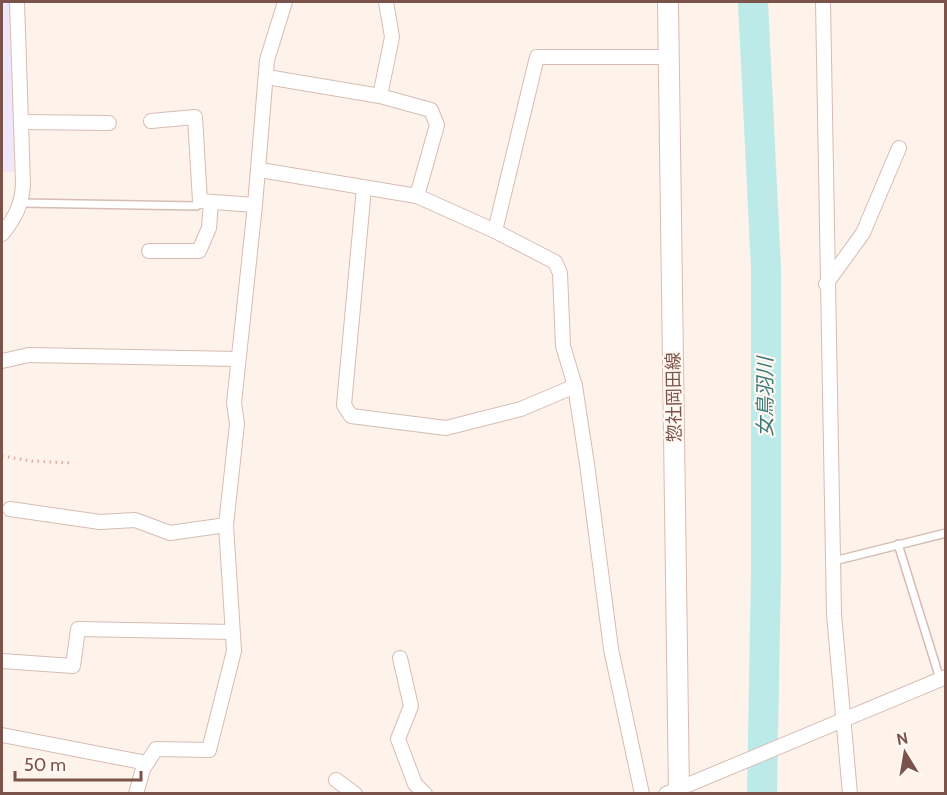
<svg xmlns="http://www.w3.org/2000/svg" width="947" height="795" font-family="Cabin,'Noto Sans JP',sans-serif">
	<rect width="100%" height="100%" fill="#fef3eb"/>
	<path fill="#f0e7fb" d="M2,2h10l4,117 -2,53h-12z"/>
	<g fill="none" stroke-linecap="round" stroke-linejoin="round">
		<path stroke="#bceae8" stroke-width="30" d="M753,2l13,267v302l-4,223"/>
		<g stroke="#d6bcb3" stroke-width="10">
			<g id="lane">
				<path d="M22,203l175,3 3,-5"/>
				<path d="M898,544l42,135"/>
				<path d="M834,561l112,-28"/>
			</g>
		</g>
		<g stroke="#d6bcb3" stroke-width="16">
			<g id="street">
				<path d="M823,2l11,612 16,180"/>
				<path d="M267,77l113,19 51,14 6,15 -20,71"/>
				<path d="M380,96l12,-59 -6,-35"/>
				<path d="M22,122l87,1"/>
				<path d="M260,170l157,26 78,35"/>
				<path d="M364,188l-20,217 7,11 95,12 75,-19 54,-23"/>
				<path d="M255,205l12,-145 18,-58"/>
				<path d="M2,234c13,-16 20,-29 21,-50l-6,-182"/>
				<path d="M149,251h50l10,-23 2,-26"/>
				<path d="M826,284l37,-51 36,-85"/>
				<path d="M2,361l27,-6 209,4"/>
				<path d="M10,509l90,13 35,-2 35,13 56,-8"/>
				<path d="M400,658l11,48 -13,33 17,45 10,10"/>
				<path d="M2,661l71,5 5,-37 154,3"/>
				<path d="M2,735l145,28"/>
				<path d="M336,780l19,14"/>
				<path d="M136,794l7,-25 13,-20 53,1 25,-99 -8,-126 11,-101 -3,-21 21,-198 -55,-4 -5,-84 -44,4"/>
				<path d="M642,794l-31,-145 -24,-185 -12,-78 -12,-40 -3,-73 -5,-11 -60,-31 42,-174h131"/>
				<path d="M666,794l280,-117"/>
			</g>
		</g>
		<g stroke="#dabbb0" stroke-width="22">
			<path id="secondary" d="M668,2l11,792"/>
		</g>
		<path stroke="#dcada2" stroke-width="3" stroke-dasharray="1.5 4.5" stroke-linecap="butt" d="M2,456l30,5 40,2"/>
		<use href="#lane" stroke="#fff" stroke-width="7"/>
		<use href="#street" stroke="#fff" stroke-width="14"/>
		<use href="#secondary" stroke="#fff" stroke-width="20"/>
	</g>
	<g text-anchor="middle" dominant-baseline="central" stroke-width="4.5" stroke-linejoin="round" paint-order="stroke">
		<g font-size="18" fill="#7c534a" stroke="#fff8f2">
			<text transform="translate(674 397) rotate(-91)">惣社岡田線</text>
		</g>
		<g font-size="20" font-style="italic" fill="#397a79" stroke="#fff8f2">
			<text transform="translate(765 397) rotate(-90)">女鳥羽川</text>
		</g>
	</g>
	<rect width="947" height="795" fill="none" stroke="#7c534a" stroke-width="6"/>
	<g transform="translate(905 753) rotate(349)" stroke="#fff8f2" stroke-width="4.5" paint-order="stroke">
	<path d="M0-4.5L10 22L0 15L-10 22Z" fill="#7c534a"/>
	<text y="-9" font-size="16" font-weight="bold" text-anchor="middle" fill="#7c534a">N</text>
	</g>
	<path d="M15 771v9h126v-9" fill="none" stroke="#7c534a" stroke-width="3"/>
	<text x="24" y="771" font-size="18" fill="#7c534a" stroke="#fff8f2" stroke-width="4.5" paint-order="stroke">50 m</text>
</svg>
